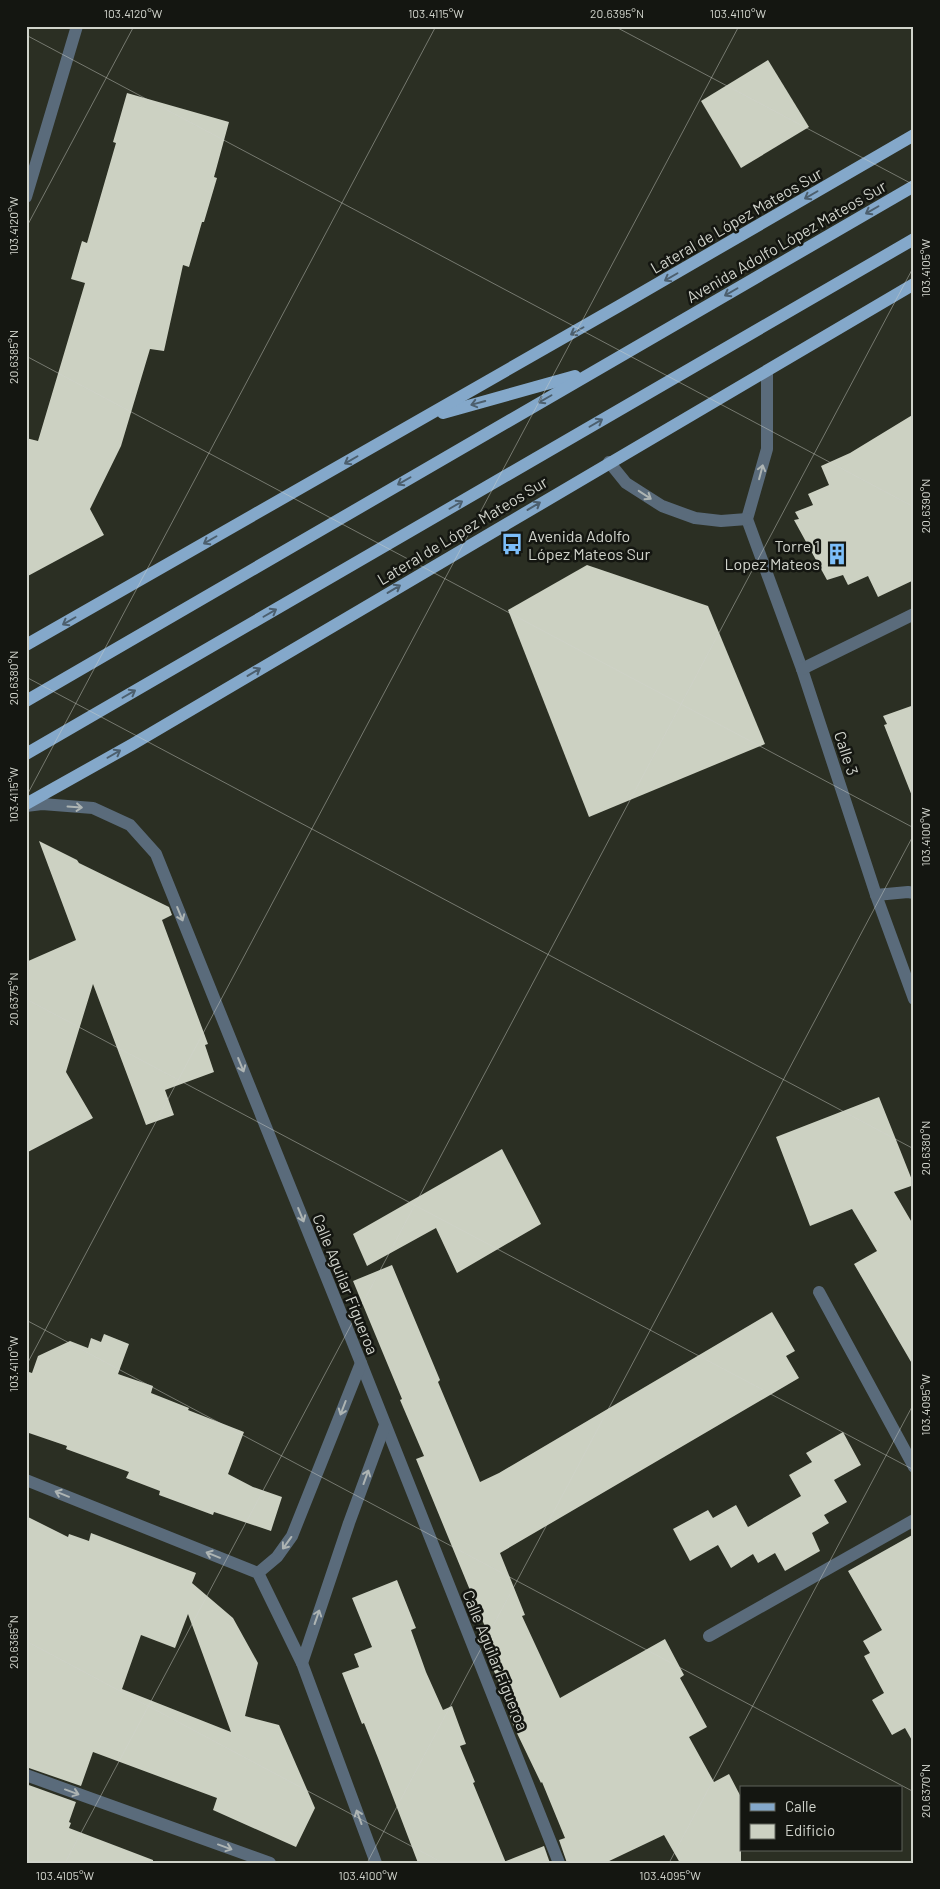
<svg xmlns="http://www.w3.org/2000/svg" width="940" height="1889" font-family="Barlow,sans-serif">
	<rect width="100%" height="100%" fill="#2b2f23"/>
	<g fill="#ccd1c2" fill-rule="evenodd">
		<path d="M768,60l41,67 -68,41 -40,-67z"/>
		<path d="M127,93l102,29 -15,55 3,1 -13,44h-2l-13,45 -6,-2 -19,86 -14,-2 -29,97 -31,63 14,26 -78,42v-139l12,3 47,-158 -14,-4 11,-38 5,2 29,-100 -3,-1z"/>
		<path d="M914,414v166l-36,17 -10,-21 -20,9 -5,-10 -16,5 -33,-60 5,-1 -4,-7 18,-7 -5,-11 21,-9 -8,-19 29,-13z"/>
		<path d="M587,565l121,41 57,138 -176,73 -81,-207z"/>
		<path d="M914,705v91h-2l-28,-71 3,-1 -4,-8z"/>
		<path d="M39,841l38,19 2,3 90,44 3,8 -10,5 46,124 -3,1 9,27 -49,18 9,25 -28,10 -53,-141 -27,88 27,46 -67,35v-191l50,-22z"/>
		<path d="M879,1097l35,88 -20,7 20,34v141l-60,-103 23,-13 -25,-42 -42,17 -34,-89z"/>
		<path d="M502,1149l39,75 -84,49 -21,-45 -69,38 -14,-32z"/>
		<path d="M392,1265l48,115 -2,2 42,100 19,-9 273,-161 23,39 -9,5 13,22 -299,175 25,62 -3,1 38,82 105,-59 19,36 -4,3 27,49 -18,10 25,45 15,-8 12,23v66h-61l-16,-28 -59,28h-38l-8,-23 6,-2 -23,-56 -1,1 -27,-56 -6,-16 3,-2 -32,-71 9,-4 -72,-175 8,-3 -24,-56 2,-1 -49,-118z"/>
		<path d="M104,1334l25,10 -11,30 35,12 -2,7 38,15 -1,2 56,22 -16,42 25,13 29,10 -11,34 -57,-19 -1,3 -54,-20 1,-4 -34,-13 3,-6 -63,-23 1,-3 -41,-14v-61l6,2 6,-17 32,-15 18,7 3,-10 10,4z"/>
		<path d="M843,1432l18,33 -27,15 13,22 -23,13 5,8 -17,10 8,18 -35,20 -10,-18 -17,10 -5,-9 -22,14 -13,-23 -28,16 -17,-32 35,-19 5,8 23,-13 12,22 53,-31 -12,-21 23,-13 -6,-9z"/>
		<path d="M26,1516l42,21 1,-3 20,7 2,-8 105,40 -4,10 41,35 25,45 -13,53 34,9 36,83 -19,39 -83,-37 4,-12 -124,-46 -12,34 -55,-19zM188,1614l22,60 21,58 -109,-43 19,-54 34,13z"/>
		<path d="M914,1534v210l-9,-16 -13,7 -20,-35 12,-7 -20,-37 6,-3 -7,-12 19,-11 -34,-59z"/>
		<path d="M397,1580l19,48 -5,2 15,42 17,38 9,-4 14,38 -6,2 15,36 -2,1 33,80h-88l-40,-105 -14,-35 -2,1 -20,-51 17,-6 -5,-13 18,-7 -20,-49z"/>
		<path d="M26,1784l50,18 -7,20 2,1 -2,5 84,32v3h-127z"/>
		<path d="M544,1846l6,17h-44v-2z"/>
	</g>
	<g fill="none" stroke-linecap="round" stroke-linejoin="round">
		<g stroke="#5a6b7b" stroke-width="12">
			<path d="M26,197l51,-171"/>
			<path d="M767,372v77l-20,70 55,150 74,226 38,104"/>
			<path d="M609,462l17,21 36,23 33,12 26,3 26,-2"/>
			<path d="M802,669l112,-55"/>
			<path d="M26,806l16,-2 51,4 37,17 26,29 205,509 198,500"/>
			<path d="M876,895l32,-3 6,1"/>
			<path d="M819,1292l95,175"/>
			<path d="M26,1480l232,93 44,90 74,200"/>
			<path d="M258,1573l19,-16 15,-21 69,-173"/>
			<path d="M709,1636l205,-116"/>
			<path d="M302,1663l47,-140 36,-98"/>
			<path d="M26,1775l244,88"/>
		</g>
		<g stroke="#84a8ca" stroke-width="12">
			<path d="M443,413l132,-37"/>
			<path d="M26,645l593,-339 295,-171"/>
			<path d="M26,701l888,-515"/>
			<path d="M26,754l888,-515"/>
			<path d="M26,804l107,-60 781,-460"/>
		</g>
	</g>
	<defs><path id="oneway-shaft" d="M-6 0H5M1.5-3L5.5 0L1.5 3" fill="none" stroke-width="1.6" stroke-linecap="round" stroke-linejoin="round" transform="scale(1.25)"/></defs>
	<g stroke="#4c5f6e">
		<use href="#oneway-shaft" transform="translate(811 195) rotate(150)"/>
		<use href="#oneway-shaft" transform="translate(872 210) rotate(150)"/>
		<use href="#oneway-shaft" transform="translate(671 277) rotate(150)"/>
		<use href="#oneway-shaft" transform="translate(731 292) rotate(150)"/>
		<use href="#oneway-shaft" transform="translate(577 331) rotate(150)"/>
		<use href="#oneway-shaft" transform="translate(545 399) rotate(150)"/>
		<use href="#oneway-shaft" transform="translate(478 403) rotate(165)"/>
		<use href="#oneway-shaft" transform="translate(596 423) rotate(-30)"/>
		<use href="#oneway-shaft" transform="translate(351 460) rotate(150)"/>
		<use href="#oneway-shaft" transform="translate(404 481) rotate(150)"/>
		<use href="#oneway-shaft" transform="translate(456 505) rotate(-30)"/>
		<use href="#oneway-shaft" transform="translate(534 506) rotate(-31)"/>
		<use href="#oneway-shaft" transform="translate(210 540) rotate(150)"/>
		<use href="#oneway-shaft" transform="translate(394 589) rotate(-31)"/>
		<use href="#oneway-shaft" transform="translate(270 613) rotate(-30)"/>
		<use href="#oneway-shaft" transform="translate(69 621) rotate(150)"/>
		<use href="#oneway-shaft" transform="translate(254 672) rotate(-31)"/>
		<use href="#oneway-shaft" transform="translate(129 694) rotate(-30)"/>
		<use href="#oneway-shaft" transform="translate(114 754) rotate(-30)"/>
	</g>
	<g stroke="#adb4b3">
		<use href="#oneway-shaft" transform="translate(761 472) rotate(-75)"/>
		<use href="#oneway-shaft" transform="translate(645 495) rotate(33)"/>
		<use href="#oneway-shaft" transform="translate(75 807) rotate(4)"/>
		<use href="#oneway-shaft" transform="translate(180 914) rotate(68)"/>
		<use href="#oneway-shaft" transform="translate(241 1065) rotate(68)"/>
		<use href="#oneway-shaft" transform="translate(301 1215) rotate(68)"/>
		<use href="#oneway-shaft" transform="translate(343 1408) rotate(111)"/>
		<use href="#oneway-shaft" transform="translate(366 1477) rotate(-70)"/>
		<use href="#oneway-shaft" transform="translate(62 1494) rotate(-158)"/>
		<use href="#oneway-shaft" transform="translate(287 1543) rotate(126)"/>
		<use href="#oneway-shaft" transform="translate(213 1555) rotate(-158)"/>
		<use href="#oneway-shaft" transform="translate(317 1617) rotate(-71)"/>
		<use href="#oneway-shaft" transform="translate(72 1792) rotate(20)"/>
		<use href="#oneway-shaft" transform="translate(359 1817) rotate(-110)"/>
		<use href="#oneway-shaft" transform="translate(225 1847) rotate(20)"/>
	</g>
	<path fill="none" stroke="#d0d3cb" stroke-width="1" stroke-opacity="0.45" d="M614,26l300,159M26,35l888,472M26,228l108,-202M26,356l888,472M26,677l888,472M26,797l410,-771M26,999l888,471M26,1320l888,472M26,1366l713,-1340M26,1641l417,222M65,1863l849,-1597M367,1863l547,-1029M669,1863l245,-460"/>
	<defs>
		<g id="bus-bare" transform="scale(1.725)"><path d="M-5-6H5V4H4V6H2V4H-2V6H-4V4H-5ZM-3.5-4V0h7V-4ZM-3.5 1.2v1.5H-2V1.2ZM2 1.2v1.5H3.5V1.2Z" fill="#7cbef9" stroke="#141611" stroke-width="2.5" paint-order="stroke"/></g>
		<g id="building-bare" transform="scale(1.725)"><path d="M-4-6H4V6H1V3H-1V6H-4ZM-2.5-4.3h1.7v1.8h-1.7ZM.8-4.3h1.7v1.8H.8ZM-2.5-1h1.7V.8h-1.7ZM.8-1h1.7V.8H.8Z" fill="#7cbef9" stroke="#141611" stroke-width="2.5" paint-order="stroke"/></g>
	</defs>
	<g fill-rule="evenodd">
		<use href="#bus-bare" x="512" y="544"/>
		<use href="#building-bare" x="837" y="554"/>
	</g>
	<g text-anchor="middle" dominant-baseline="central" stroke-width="5" stroke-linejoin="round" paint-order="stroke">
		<g font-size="16" fill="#d0d3cb" stroke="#141611">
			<text transform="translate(736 220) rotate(-30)">Lateral de López Mateos Sur</text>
			<text transform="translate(786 241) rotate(-30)">Avenida Adolfo López Mateos Sur</text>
			<text transform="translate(462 530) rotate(-31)">Lateral de López Mateos Sur</text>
			<text transform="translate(847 753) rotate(72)">Calle 3</text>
			<text transform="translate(346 1284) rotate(68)">Calle Aguilar Figueroa</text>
			<text transform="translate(496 1660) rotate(68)">Calle Aguilar Figueroa</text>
		</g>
		<g font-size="16" fill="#d0d3cb" stroke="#141611" text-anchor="start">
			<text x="528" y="535">Avenida Adolfo<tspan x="528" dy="18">López Mateos Sur</tspan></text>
			<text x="820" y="545" text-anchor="end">Torre 1<tspan x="820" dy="18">Lopez Mateos</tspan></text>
		</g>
	</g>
	<rect width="940" height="1889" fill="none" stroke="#141611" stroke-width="55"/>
	<rect x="740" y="1786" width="162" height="65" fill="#141611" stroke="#5f625b"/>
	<rect x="750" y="1803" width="25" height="8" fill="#84a8ca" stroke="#5f625b"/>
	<text x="785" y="1812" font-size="15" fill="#d0d3cb">Calle</text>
	<rect x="750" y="1824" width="25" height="15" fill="#ccd1c2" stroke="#5f625b"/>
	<text x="785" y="1836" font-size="15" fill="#d0d3cb">Edificio</text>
	<rect x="28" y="28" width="884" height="1834" fill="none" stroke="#d0d3cb" stroke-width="2"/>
	<g font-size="12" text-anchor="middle" fill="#d0d3cb">
		<text x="133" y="18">103.4120°W</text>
		<text x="436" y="18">103.4115°W</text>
		<text x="617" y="18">20.6395°N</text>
		<text x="738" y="18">103.4110°W</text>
		<text transform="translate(14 226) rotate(-90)" y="4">103.4120°W</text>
		<text transform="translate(926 268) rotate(-90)" y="4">103.4105°W</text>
		<text transform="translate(14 357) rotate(-90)" y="4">20.6385°N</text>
		<text transform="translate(926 506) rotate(-90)" y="4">20.6390°N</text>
		<text transform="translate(14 678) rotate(-90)" y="4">20.6380°N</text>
		<text transform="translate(14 795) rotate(-90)" y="4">103.4115°W</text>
		<text transform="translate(926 837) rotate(-90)" y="4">103.4100°W</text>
		<text transform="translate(14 999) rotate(-90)" y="4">20.6375°N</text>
		<text transform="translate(926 1148) rotate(-90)" y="4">20.6380°N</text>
		<text transform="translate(14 1364) rotate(-90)" y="4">103.4110°W</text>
		<text transform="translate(926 1405) rotate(-90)" y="4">103.4095°W</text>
		<text transform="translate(14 1642) rotate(-90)" y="4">20.6365°N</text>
		<text transform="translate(926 1791) rotate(-90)" y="4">20.6370°N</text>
		<text x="65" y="1880">103.4105°W</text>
		<text x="368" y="1880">103.4100°W</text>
		<text x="670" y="1880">103.4095°W</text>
	</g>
</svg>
